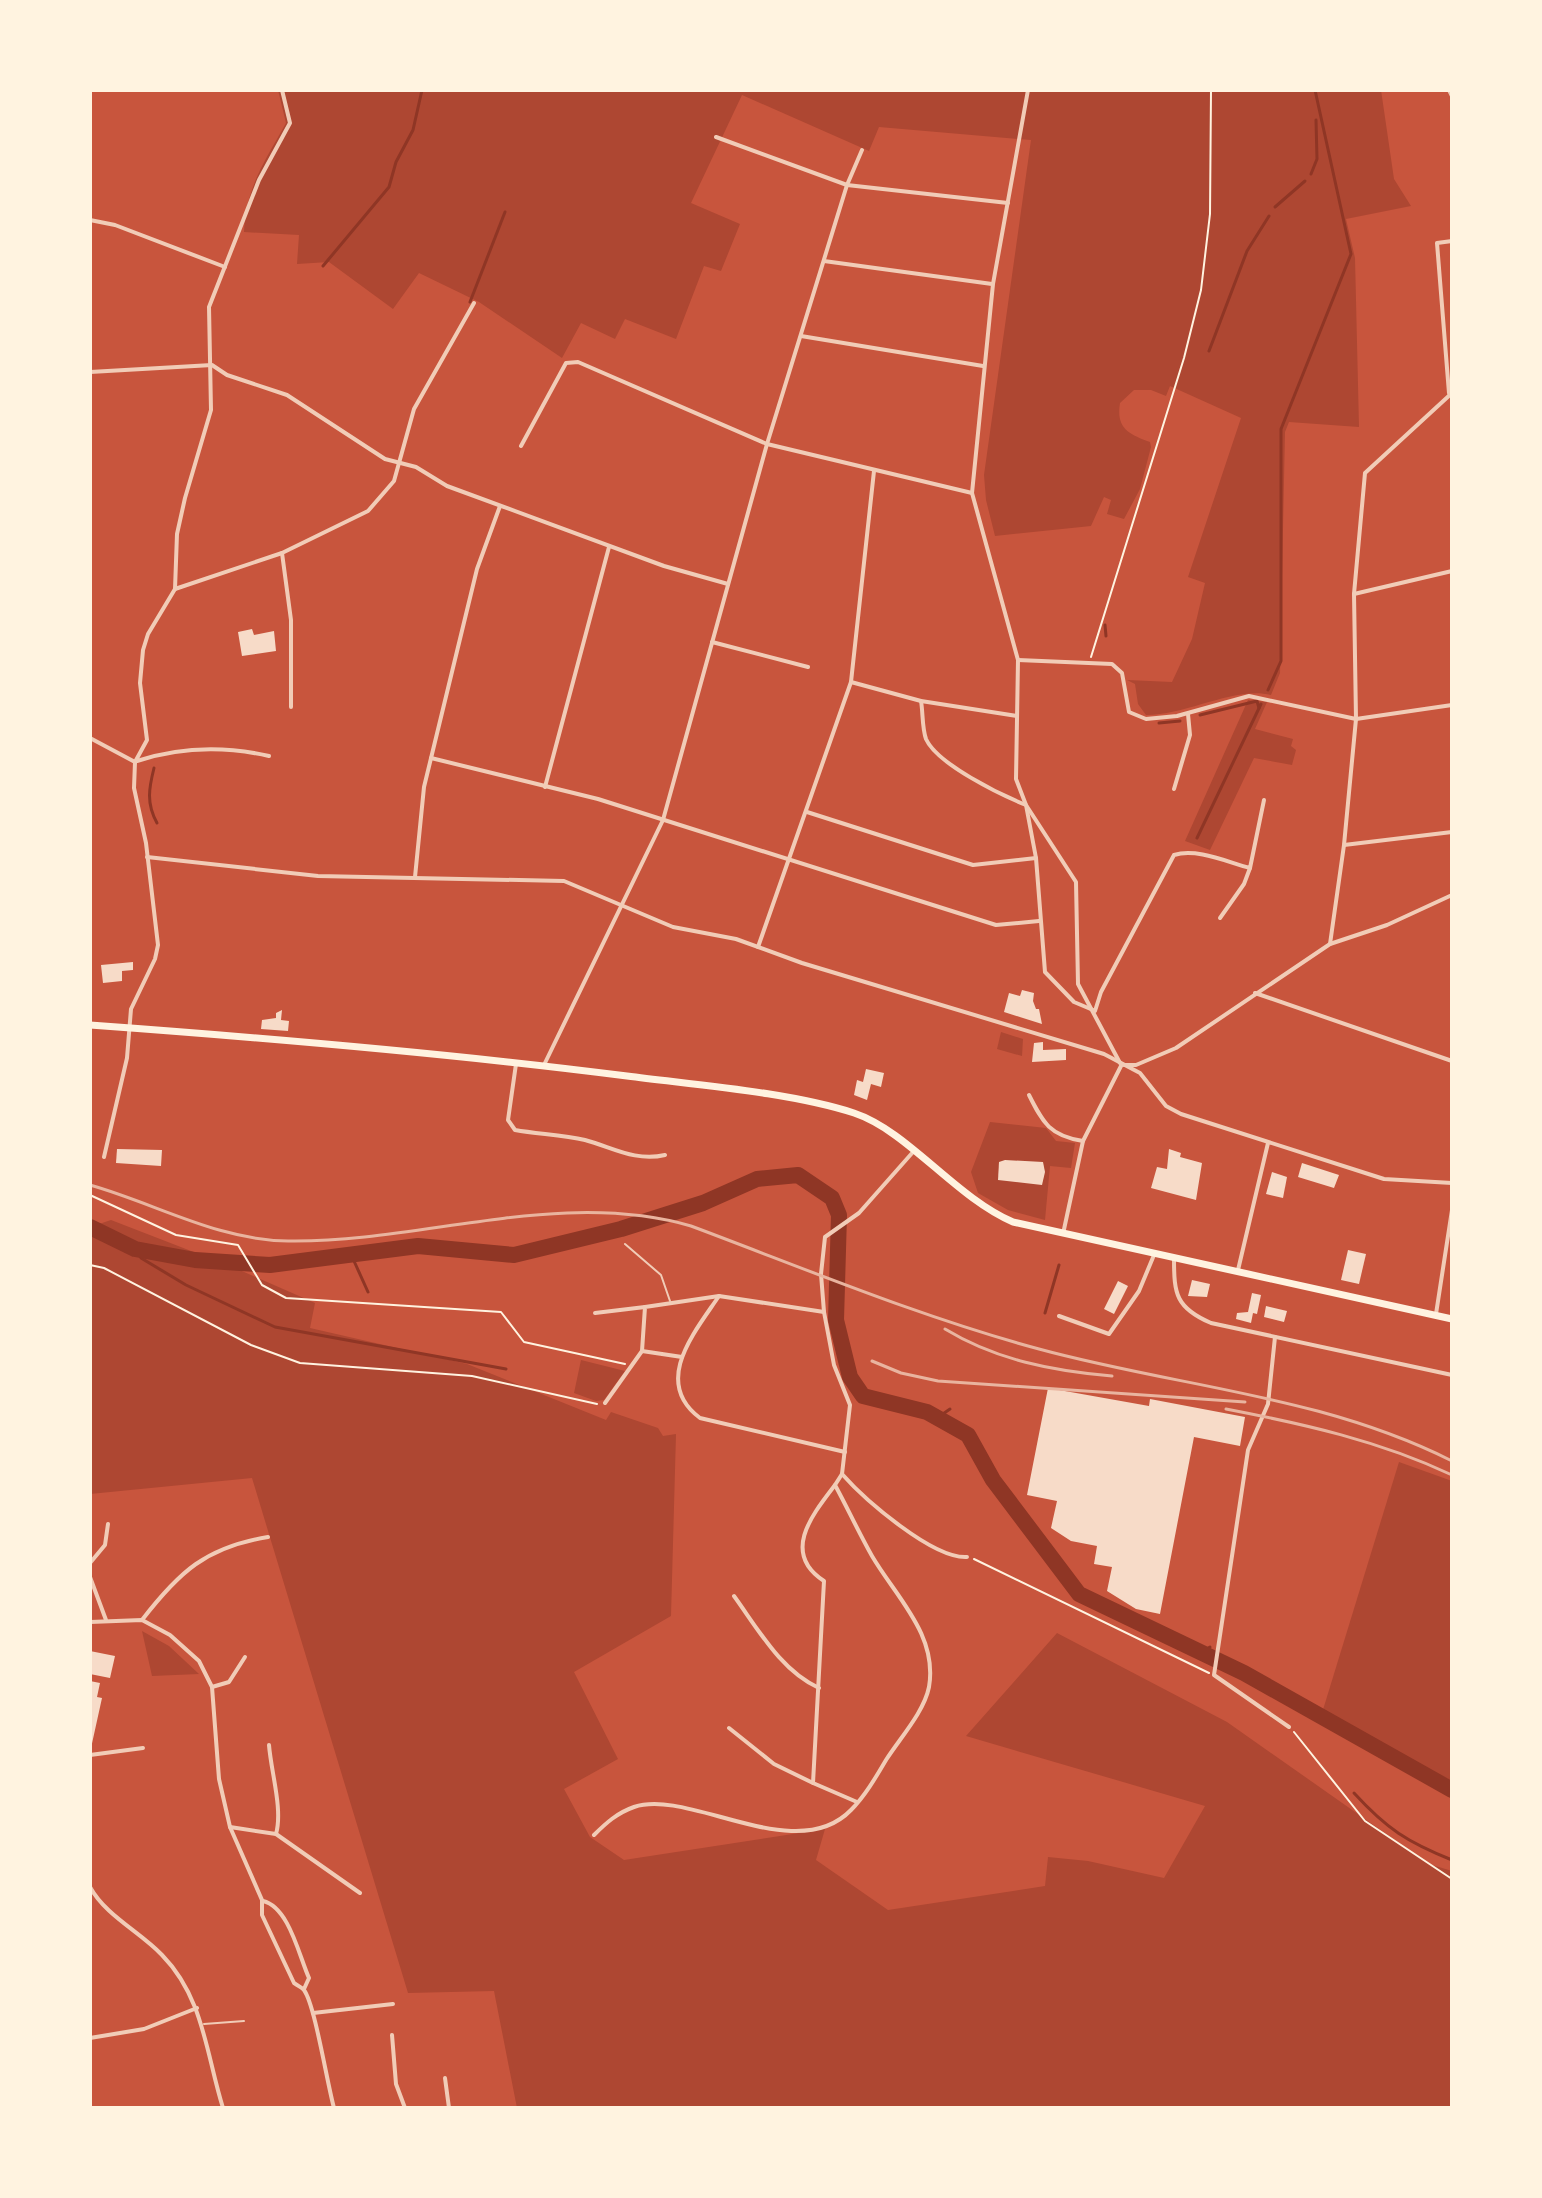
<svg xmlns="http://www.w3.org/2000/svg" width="1542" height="2198" font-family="'Titillium Web',sans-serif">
	<rect width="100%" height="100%" fill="#c8553d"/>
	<g fill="#ae4732">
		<path d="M278,90h1103l13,89 17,27 -65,13 9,39 4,169 -70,-5 -4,10 -5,241 -9,22c-37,-9 -83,20 -125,20l-8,-11 -3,-20 -8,-4 45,2 20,-43 13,-56 -17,-6 53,-159 -71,-32 -4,10 -15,-6h-17l-14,13c-4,25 8,31 30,39l1,5 -11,42 -16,30 -17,-5 4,-14 -7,-3 -13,29 -96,10 -9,-36 -2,-25 47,-335 -152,-13 -10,24 -127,-56 -51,108 49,21 -19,47 -17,-5 -28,73 -51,-20 -10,20 -34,-16 -19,35 -83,-56 -60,-29 -26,36 -64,-47 -32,2 2,-29 -55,-3c2,-45 21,-71 42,-109z"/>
		<path d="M1248,700l19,2 -12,27 38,10 -2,7 5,4 -4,15 -38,-7 -44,92 -25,-9z"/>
		<path d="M1001,1032l22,7 -1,17 -25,-7z"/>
		<path d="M990,1122l56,6 10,13 19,2 -4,25 -21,-2 -5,54 -37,-10 -30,-17 -7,-21z"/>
		<path d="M111,1220l124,48 80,35 -5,25 157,36 139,56 5,-8 47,16 5,8 13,-2 -5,182 -97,56 44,87 -54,30 26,48 34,23 201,-31 -9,31 72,50 157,-24 3,-29 40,4 76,17 41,-72 -239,-70 91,-103 170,89 202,142 23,7v237h-935l-23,-117 -86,2 -156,-515 -162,16v-267z"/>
		<path d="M581,1360l44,11 -21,29 -8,1 -22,-8z"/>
		<path d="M1399,1462l53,19v300l-130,-68z"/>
		<path d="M142,1631l27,15 30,28 -47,2z"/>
	</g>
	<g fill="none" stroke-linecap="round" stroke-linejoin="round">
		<g stroke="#8f3625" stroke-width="3">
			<path d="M1311,174l6,-15 -1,-39"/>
			<path d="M1275,207l30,-26"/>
			<path d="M323,266l66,-79 7,-25 17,-32 9,-40"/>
			<path d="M470,302l35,-90"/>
			<path d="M1209,351l38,-100 22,-35"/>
			<path d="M1105,625l1,11"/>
			<path d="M1268,690l13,-29v-232l70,-175 -36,-164"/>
			<path d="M1200,715l57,-14 2,7"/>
			<path d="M1159,723l21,-2"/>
			<path d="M154,768c-5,20 -8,35 3,55"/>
			<path d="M1197,838l64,-134"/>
			<path d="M135,1249l6,9 45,27 89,42 231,42"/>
			<path d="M346,1254l8,7 14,31"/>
			<path d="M1045,1313l14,-48"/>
			<path d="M937,1418l13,-9"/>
			<path d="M1200,1653l10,-6"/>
			<path d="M1354,1793c33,36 53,49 98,67"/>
		</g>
		<path stroke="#8f3625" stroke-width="16" d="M90,1227l45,22 60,11 75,5 148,-19 96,9 107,-26 82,-26 54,-24 41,-4 34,23 7,17 -3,105 14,57 13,19 64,16 41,23 25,45 86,114 165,79 208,117"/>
	</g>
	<g fill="#f7dbc8">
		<path d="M252,629l2,6 20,-4 2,20 -34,5 -4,-24z"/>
		<path d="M133,962v8l-11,1v10l-19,2 -2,-18z"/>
		<path d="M1022,990l12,3 -1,8 3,8h3l3,15 -38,-12 5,-19 11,3z"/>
		<path d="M282,1010l-1,10 8,1 -1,10 -27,-2 1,-9 14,-2v-5z"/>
		<path d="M1043,1042v8l23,-1v11l-34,2 2,-19z"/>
		<path d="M866,1069l18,4 -3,14 -10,-3 -4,16 -13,-5 3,-15 6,2z"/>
		<path d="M117,1149l45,1 -1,16 -45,-3z"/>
		<path d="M1169,1149l12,4 -1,4 22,6 -6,37 -45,-12 6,-21 10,2z"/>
		<path d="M1005,1160l38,2 2,10 -3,13 -44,-5 1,-18z"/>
		<path d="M1302,1163l37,12 -5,13 -36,-11z"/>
		<path d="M1272,1172l15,5 -4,21 -17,-4z"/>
		<path d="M1348,1250l18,4 -7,30 -18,-4z"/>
		<path d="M1192,1280l18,4 -3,13 -19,-1z"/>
		<path d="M1118,1281l10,5 -14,28 -10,-5z"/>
		<path d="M1252,1293l9,2 -4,19 -4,-1 -2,10 -15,-4 1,-6 11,-1z"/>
		<path d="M1266,1306l21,5 -3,11 -20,-5z"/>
		<path d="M1048,1388l101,18 1,-7 95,18 -5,29 -46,-9 -34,177 -24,-5 -29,-18 5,-24 -18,-3 3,-18 -26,-5 -20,-13 6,-27 -30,-6z"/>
		<path d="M90,1651l25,5 -5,22 -20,-4z"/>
		<path d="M90,1681l10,2 -3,14 5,1 -11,50z"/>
	</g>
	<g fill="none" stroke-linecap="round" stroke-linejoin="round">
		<g stroke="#fff3e0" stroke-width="2">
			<path d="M1091,657l93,-299 17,-68 9,-76 1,-124"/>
			<path d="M90,1195l86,40 62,10 24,40 24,13 215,14 23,30 101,22"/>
			<path d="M90,1265l14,3 147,77 49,18 172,13 125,28"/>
			<path d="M974,1559l235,114"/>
			<path d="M1294,1732l71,89 87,58"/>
		</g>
		<g stroke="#f1ccb7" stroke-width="2">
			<path d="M625,1244l36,31 9,26"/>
			<path d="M204,2024l40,-3"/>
		</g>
		<g stroke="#f1ccb7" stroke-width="4">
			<path d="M1028,90l-35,194 -21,209 46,167 -2,119 10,26 50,77 2,102 42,79"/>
			<path d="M1449,90l3,6"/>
			<path d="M716,137l131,48 161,18"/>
			<path d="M90,220l25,5 110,42"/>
			<path d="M824,261l168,23"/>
			<path d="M801,336l182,30"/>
			<path d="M90,372l122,-7 15,10 60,20 98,64 31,8 31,19 217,80 64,18"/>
			<path d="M1449,393l-12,-150 15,-2"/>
			<path d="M521,446l45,-83 12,-1 189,82 205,49"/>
			<path d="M282,553l9,67v87"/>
			<path d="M175,589l107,-36 86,-42 26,-30 20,-72 60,-106"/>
			<path d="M1354,594l98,-23"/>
			<path d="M712,642l96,25"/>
			<path d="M1018,660l94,4 10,9 7,39 17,7 31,-3 72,-20 107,23 96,-14"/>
			<path d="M851,682l70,19 96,15"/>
			<path d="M921,701c2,11 1,27 5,38 11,25 75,56 100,66l10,53 9,114 29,30 19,8"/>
			<path d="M90,738l45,24"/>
			<path d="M431,758l167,41 398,126 43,-4"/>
			<path d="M137,761c43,-14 88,-15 132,-5"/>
			<path d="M135,762l12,-22 -7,-57 3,-33 5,-16 27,-45 2,-55 8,-36 26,-88 -2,-103 50,-127 31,-57 -8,-33"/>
			<path d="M545,787l64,-240"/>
			<path d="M1174,789l16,-54 -2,-21"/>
			<path d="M807,812l166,53 63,-7"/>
			<path d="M1344,845l108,-13"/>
			<path d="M147,857l171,19 246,5 109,46 63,12 66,24 302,91 36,19 26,33 15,8 203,65 68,4"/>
			<path d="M415,877l9,-90 53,-218 23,-63"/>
			<path d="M1220,918l24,-34 6,-16"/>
			<path d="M1330,944l14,-99 12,-126 -2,-125 11,-121 87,-80"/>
			<path d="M758,947l93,-265 23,-211"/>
			<path d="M1255,993l197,68"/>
			<path d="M1095,1011l6,-19 73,-137c23,-7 53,7 76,13l14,-68"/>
			<path d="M516,1064l-8,56 7,10c23,4 47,5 70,10 27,7 50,22 80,15"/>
			<path d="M544,1065l119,-245 104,-376 80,-259 15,-35"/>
			<path d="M1124,1065h12l40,-17 154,-104 57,-19 65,-30"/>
			<path d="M1029,1095c14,28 21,41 54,46"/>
			<path d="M104,1157l23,-99 4,-49 24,-50 3,-14 -12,-102 -12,-55 1,-26"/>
			<path d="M1063,1234l20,-93 39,-77"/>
			<path d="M1174,1259c0,35 2,49 37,64l241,52"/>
			<path d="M1238,1270l30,-127"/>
			<path d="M719,1296c-25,37 -67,86 -19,122l145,34"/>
			<path d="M595,1313l50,-6"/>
			<path d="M1436,1314l16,-104"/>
			<path d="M1059,1316l50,18 30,-43 15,-36"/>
			<path d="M1275,1337l-7,67 -20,46 -34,225 75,52"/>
			<path d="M642,1351l40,6"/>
			<path d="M605,1403l37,-52 3,-44 74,-11 105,16"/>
			<path d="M842,1474c23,26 91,85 125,83"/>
			<path d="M835,1485c-23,30 -54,68 -11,96l-11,202 44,19"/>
			<path d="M90,1563l15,-18 3,-21"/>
			<path d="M90,1577l16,43"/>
			<path d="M734,1596c24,33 47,75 85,92"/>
			<path d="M142,1620c37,-48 64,-73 126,-83"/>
			<path d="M90,1622l52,-2 28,15 29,26 13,26 7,92 11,48 32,73v15l32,68c1,1 9,5 10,7 11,15 23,93 30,118"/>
			<path d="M212,1687l17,-5 16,-25"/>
			<path d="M729,1728l45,36 39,19"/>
			<path d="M269,1745c2,27 14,64 7,89"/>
			<path d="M90,1755l53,-7"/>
			<path d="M230,1827l46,7 84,59"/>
			<path d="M594,1835c12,-12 23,-22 40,-28 55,-19 162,60 217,3 14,-14 25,-33 35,-50 14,-22 38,-48 43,-73 9,-52 -33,-90 -57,-131 -13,-23 -24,-47 -37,-71l7,-11 8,-69 -16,-40 -10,-53 -3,-38 4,-37 34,-24 54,-61"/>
			<path d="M90,1887c16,29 49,44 72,68 42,43 44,99 61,153"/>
			<path d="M263,1901c26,6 36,55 46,77l-5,11"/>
			<path d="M313,2013l80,-9"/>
			<path d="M392,2035l4,49 9,24"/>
			<path d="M90,2038l54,-9 53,-21"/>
			<path d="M445,2078l4,30"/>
		</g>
		<path stroke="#fff3e0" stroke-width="7" d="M90,1025c179,13 358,28 537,51 69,9 162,16 227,37 54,18 101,84 159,109l439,97"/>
		<g stroke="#e9b49f" stroke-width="3">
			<path d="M90,1185c67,19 127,55 198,56 134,2 271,-53 403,-15 115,43 229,91 348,123 139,38 282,46 413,112"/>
			<path d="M945,1329c51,31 108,42 167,47"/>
			<path d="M872,1361l29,12 37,8 307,21"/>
			<path d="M1226,1409c78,15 154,32 226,66"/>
		</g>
	</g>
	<rect width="1542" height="2198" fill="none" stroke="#fff3e0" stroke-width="184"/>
</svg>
